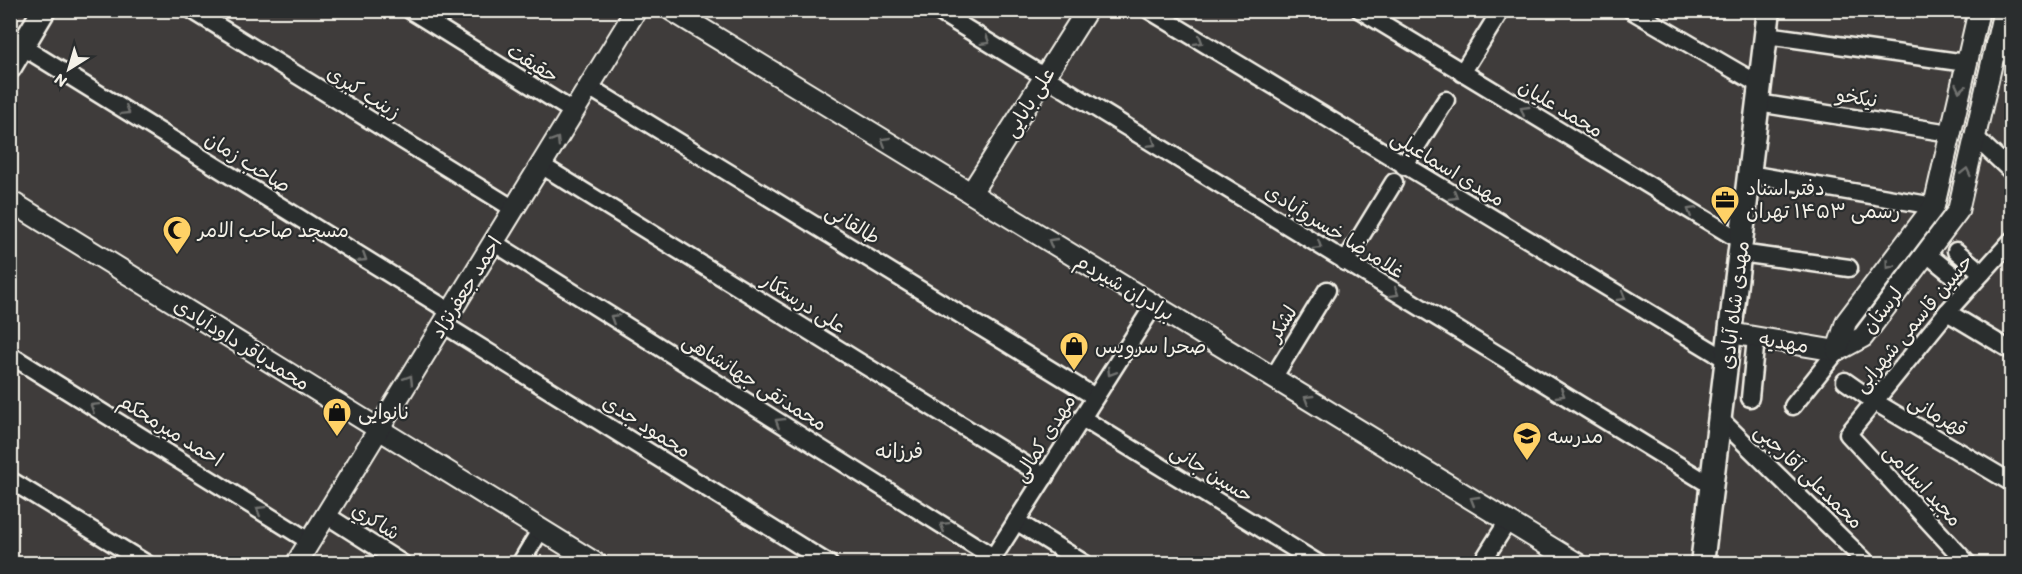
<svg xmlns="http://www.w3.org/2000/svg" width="2022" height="574" font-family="Itim,'Playpen Sans Arabic',sans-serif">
	<rect width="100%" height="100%" fill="#3f3c3b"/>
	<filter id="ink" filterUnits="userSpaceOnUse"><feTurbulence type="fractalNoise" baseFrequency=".0167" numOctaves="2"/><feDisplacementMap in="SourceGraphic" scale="12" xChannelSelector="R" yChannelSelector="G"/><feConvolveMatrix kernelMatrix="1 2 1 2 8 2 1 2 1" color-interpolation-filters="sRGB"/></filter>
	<g filter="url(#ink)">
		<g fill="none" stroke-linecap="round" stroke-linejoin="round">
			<g stroke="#f4f1e8" stroke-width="21">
				<g id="minor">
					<path d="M192,10l322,199"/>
					<path d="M410,10l164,102"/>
					<path d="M936,10l776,476"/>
					<path d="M1149,10l578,350"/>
					<path d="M1360,10l381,231"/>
					<path d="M1631,10l129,75"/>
					<path d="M1766,35l200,28"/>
					<path d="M10,39l441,273"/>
					<path d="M1994,44l18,13"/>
					<path d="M1462,73l39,-63"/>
					<path d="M589,87l506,310"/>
					<path d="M1758,103l192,30"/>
					<path d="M1974,136l38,36"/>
					<path d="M541,165l504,312"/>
					<path d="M1404,166l42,-66"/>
					<path d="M1749,174l185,32"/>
					<path d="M493,242l500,315"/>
					<path d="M1956,251l26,22"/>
					<path d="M1740,253l109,15"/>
					<path d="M1926,253l27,22"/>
					<path d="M1345,262l49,-80"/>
					<path d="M1947,312l65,39"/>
					<path d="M443,324l386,240"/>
					<path d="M10,355l299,186"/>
					<path d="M1273,378l54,-88"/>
					<path d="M1845,381l30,21 137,81"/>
					<path d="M1750,398l6,-60"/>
					<path d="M1793,406l44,-55"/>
					<path d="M1082,418l237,146"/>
					<path d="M1720,419l148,145"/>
					<path d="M10,480l137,84"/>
					<path d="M326,515l77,49"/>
					<path d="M1016,521l69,43"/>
					<path d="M520,564l21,-35"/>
					<path d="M989,564l165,-259"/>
					<path d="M1481,564l27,-43"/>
					<path d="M1968,564l-120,-130 99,-122 65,-72"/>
				</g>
			</g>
			<g stroke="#f4f1e8" stroke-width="24">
				<g id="tertiary">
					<path d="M671,10l907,554"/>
					<path d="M971,193l116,-183"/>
					<path d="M10,201l587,363"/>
					<path d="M1730,333l107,18"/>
					<path d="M1837,351l26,-14 95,-126 46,-201"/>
					<path d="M1837,351l9,-29 88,-116 45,-196"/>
					<path d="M296,564l340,-554"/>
				</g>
			</g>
			<g stroke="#f4f1e8" stroke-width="27">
				<g id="secondary">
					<path d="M10,67l34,-57"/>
					<path d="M1702,564l67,-554"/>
				</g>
			</g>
			<use href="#minor" stroke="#2a2d2e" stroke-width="16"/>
			<use href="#tertiary" stroke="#2a2d2e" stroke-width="20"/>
			<use href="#secondary" stroke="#2a2d2e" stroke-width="22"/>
		</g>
		<defs><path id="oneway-chevron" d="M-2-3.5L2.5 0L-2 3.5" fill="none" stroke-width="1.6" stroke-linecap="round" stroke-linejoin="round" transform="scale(1.5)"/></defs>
		<g stroke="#71726f">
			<use href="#oneway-chevron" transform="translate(986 41) rotate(32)"/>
			<use href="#oneway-chevron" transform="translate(1199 41) rotate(31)"/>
			<use href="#oneway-chevron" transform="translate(1960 88) rotate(103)"/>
			<use href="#oneway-chevron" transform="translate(1524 110) rotate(-149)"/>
			<use href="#oneway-chevron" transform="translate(126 111) rotate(32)"/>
			<use href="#oneway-chevron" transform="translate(556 141) rotate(-58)"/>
			<use href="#oneway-chevron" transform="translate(885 141) rotate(-149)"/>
			<use href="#oneway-chevron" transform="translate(1152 143) rotate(32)"/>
			<use href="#oneway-chevron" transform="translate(1966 172) rotate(-77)"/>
			<use href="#oneway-chevron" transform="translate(1454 196) rotate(31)"/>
			<use href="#oneway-chevron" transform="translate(1691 211) rotate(-149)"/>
			<use href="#oneway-chevron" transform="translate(1052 242) rotate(-149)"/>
			<use href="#oneway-chevron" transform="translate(1318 246) rotate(32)"/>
			<use href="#oneway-chevron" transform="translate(363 258) rotate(32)"/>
			<use href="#oneway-chevron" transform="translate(1889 265) rotate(127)"/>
			<use href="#oneway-chevron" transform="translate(1395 293) rotate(31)"/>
			<use href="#oneway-chevron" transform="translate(1622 297) rotate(31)"/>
			<use href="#oneway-chevron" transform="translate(614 318) rotate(-148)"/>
			<use href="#oneway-chevron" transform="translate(1111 372) rotate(122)"/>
			<use href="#oneway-chevron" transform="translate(409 379) rotate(-58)"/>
			<use href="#oneway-chevron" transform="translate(1561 394) rotate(31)"/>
			<use href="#oneway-chevron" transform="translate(1308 399) rotate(-149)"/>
			<use href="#oneway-chevron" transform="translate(94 407) rotate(-148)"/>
			<use href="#oneway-chevron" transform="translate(779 422) rotate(-148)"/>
			<use href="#oneway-chevron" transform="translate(1474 500) rotate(-149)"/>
			<use href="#oneway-chevron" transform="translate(260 510) rotate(-148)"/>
			<use href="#oneway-chevron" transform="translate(944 526) rotate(-148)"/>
		</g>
	</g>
	<defs>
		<g id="office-pin" transform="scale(1.5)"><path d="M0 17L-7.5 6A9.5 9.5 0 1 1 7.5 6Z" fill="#ffd166" stroke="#2a2d2e"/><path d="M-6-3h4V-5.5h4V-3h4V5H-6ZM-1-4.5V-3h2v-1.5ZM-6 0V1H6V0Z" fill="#111"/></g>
		<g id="mosque-pin" transform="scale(1.5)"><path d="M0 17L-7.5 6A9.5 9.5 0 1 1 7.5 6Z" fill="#ffd166" stroke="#2a2d2e"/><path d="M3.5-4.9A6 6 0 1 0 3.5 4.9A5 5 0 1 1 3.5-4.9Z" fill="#111"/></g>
		<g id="shop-pin" transform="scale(1.5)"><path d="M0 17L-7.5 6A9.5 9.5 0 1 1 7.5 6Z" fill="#ffd166" stroke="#2a2d2e"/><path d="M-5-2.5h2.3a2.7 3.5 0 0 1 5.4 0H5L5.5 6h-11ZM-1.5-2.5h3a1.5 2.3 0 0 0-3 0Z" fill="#111"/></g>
		<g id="school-pin" transform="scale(1.5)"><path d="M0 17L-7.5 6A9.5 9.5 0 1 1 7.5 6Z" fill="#ffd166" stroke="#2a2d2e"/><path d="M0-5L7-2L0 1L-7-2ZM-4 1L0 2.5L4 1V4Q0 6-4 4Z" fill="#111"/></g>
	</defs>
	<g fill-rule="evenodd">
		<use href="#office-pin" x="1725" y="200"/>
		<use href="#mosque-pin" x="177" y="230"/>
		<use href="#shop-pin" x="1074" y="346"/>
		<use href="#shop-pin" x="337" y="412"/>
		<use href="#school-pin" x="1527" y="436"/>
	</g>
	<g text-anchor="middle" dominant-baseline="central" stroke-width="4.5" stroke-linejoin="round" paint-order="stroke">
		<g font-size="20" fill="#f4f1e8" stroke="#2a2d2e">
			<text transform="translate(533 63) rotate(32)">حقیقت</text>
			<text transform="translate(364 92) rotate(32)">زینب کبری</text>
			<text transform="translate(1857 97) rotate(9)">نیکخو</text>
			<text transform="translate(1029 102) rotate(-58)">علی بابایی</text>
			<text transform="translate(1561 108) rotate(31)">محمد علیان</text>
			<text transform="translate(248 162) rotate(32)">صاحب زمان</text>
			<text transform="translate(1448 168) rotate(31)">مهدی اسماعیلی</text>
			<text transform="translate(853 224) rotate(31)">طالقانی</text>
			<text transform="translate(1335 231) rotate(32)">غلامرضا خسروآبادی</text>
			<text transform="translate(466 287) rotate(-58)">احمد جعفرنژاد</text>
			<text transform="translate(1125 287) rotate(31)">برادران شیردم</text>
			<text transform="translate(804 303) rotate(32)">علی درستکار</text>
			<text transform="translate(1734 305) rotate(-83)">مهدی شاه آبادی</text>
			<text transform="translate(1882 310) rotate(-52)">لرستان</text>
			<text transform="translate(1282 323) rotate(-58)">لشكر</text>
			<text transform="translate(1913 323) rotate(-50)">حسین قاسمی شهرابی</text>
			<text transform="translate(1784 342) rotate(9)">مهدیه</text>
			<text transform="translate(242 344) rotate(32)">محمدباقر داودآبادی</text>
			<text transform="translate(755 382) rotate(32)">محمدتقی جهانشاهی</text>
			<text transform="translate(1938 415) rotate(30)">قهرمانی</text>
			<text transform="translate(647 426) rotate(32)">محمود جدی</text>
			<text transform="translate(171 430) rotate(32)">احمد میرمحکم</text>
			<text transform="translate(1044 438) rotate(-58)">مهدی کمالی</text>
			<text transform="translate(1212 473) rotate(32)">حسین جانی</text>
			<text transform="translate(1809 476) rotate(44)">محمدعلی آقارجبی</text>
			<text transform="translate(1923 485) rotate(47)">مجید اسلامی</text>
			<text transform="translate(376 521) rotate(32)">شاكري</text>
		</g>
		<g font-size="20" fill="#f4f1e8" stroke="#2a2d2e" text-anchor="start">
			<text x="1746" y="188">دفتر اسناد<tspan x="1746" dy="23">رسمی ۱۴۵۳ تهران</tspan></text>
			<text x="198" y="230">مسجد صاحب الامر</text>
			<text x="1095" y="346">صحرا سرویس</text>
			<text x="358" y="412">نانوایی</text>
			<text x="1548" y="436">مدرسه</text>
		</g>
		<g font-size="21" fill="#f4f1e8" stroke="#2a2d2e">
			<text x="899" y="450">فرزانه</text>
		</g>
	</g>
	<rect width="2022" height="574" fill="none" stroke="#2a2d2e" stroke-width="36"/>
	<rect x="18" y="18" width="1986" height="538" fill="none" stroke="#f4f1e8" stroke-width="2" filter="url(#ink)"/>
	<g transform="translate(69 69) rotate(217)" stroke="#2a2d2e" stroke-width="4.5" paint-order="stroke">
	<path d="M0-4.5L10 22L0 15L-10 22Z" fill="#f4f1e8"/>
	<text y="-9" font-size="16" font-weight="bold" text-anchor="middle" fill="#f4f1e8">N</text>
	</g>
</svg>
